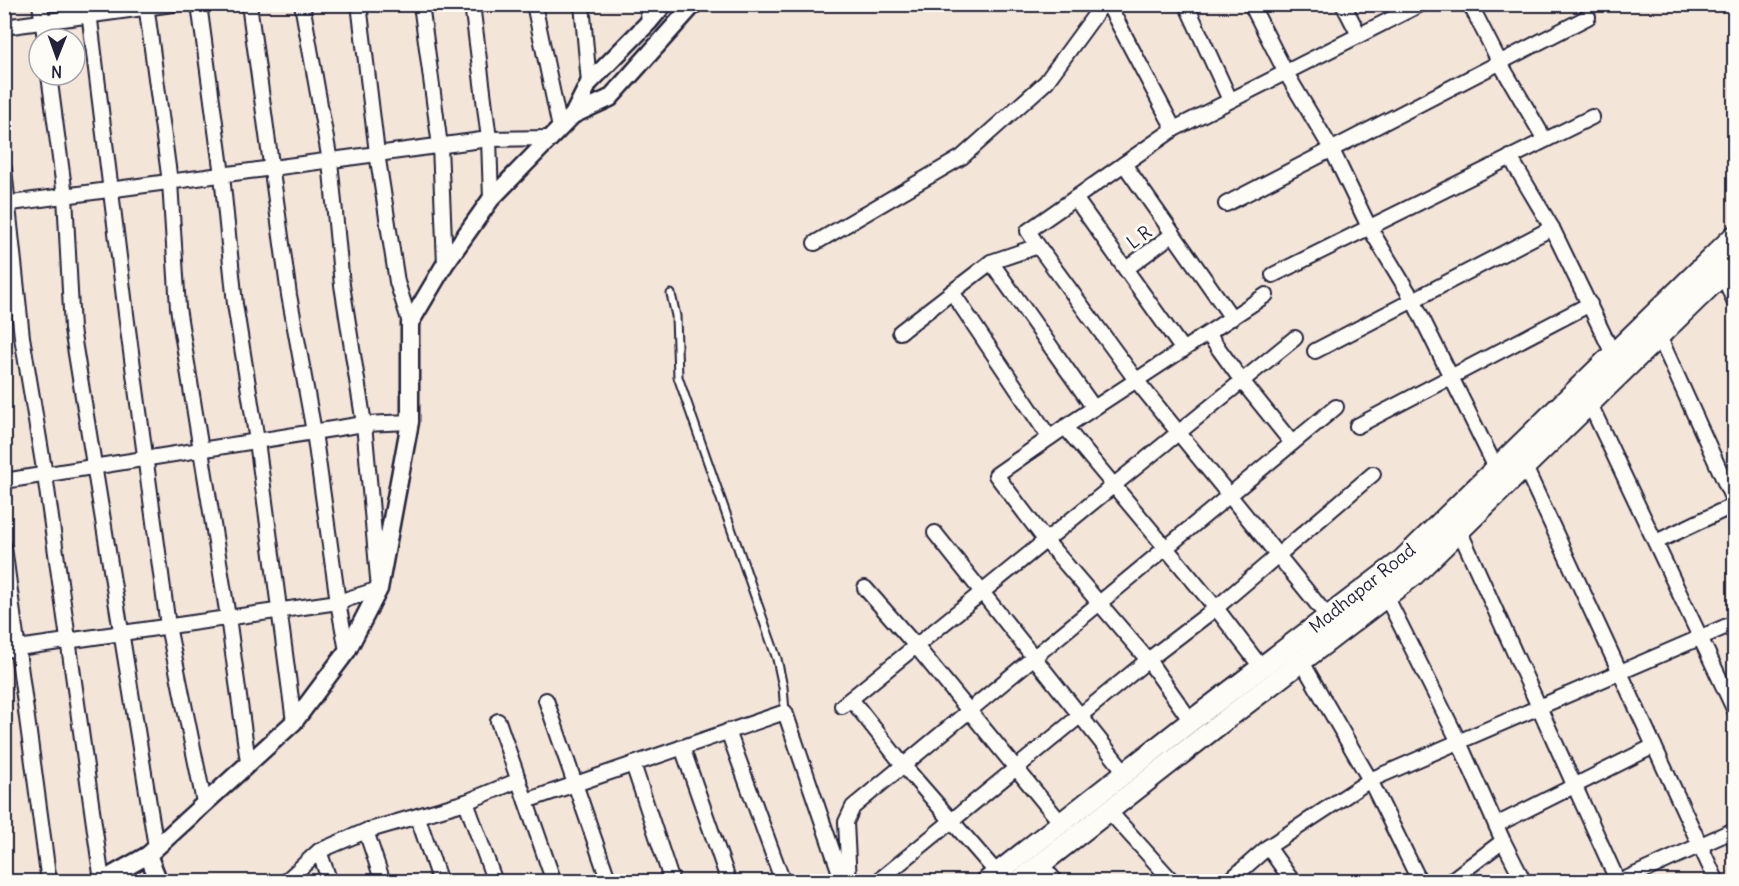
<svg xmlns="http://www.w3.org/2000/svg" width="1739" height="886" font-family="Delius,sans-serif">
	<rect width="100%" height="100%" fill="#f4e5d9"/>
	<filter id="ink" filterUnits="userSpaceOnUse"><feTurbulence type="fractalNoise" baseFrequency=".0167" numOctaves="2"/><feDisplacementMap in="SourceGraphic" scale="12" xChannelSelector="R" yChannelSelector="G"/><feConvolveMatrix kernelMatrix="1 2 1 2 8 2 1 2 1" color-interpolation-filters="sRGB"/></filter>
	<g filter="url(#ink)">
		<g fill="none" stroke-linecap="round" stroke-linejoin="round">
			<g stroke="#22223b" stroke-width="11">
				<path id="service" d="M671,294l5,22 2,61 99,282 6,28 2,25"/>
			</g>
			<g stroke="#22223b" stroke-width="18">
				<g id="minor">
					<path d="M40,4l5,35"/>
					<path d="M88,4l39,318 41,304 36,176"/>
					<path d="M146,4l24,178 8,126 50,309 20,145"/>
					<path d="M199,4l23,171 13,129 22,137 37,281"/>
					<path d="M249,4l40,291 25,137 24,170 9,49"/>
					<path d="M359,4l18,149 20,129 13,41"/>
					<path d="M421,4l19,142 5,118"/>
					<path d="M472,4l17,135 2,60"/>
					<path d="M534,4l26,124"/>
					<path d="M582,4l7,79"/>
					<path d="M647,4l2,18"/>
					<path d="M1108,4l66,125"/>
					<path d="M1186,4l44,96"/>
					<path d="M1251,4l35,69 46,77 37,77 44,73 83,168"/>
					<path d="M1343,4l16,31"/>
					<path d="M1470,4l30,59 45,77"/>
					<path d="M4,27l169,-23"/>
					<path d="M49,75l16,121 7,133 84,518"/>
					<path d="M1510,157l42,71 61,126"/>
					<path d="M1124,164l108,154"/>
					<path d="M4,169l18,168 23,138 57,406"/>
					<path d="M1075,198l108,152"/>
					<path d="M4,204l485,-65 61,-1"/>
					<path d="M1226,204l362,-187"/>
					<path d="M815,243l147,-86 84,-75 57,-78"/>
					<path d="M1038,246l98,134 191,236"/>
					<path d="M991,262l103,146"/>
					<path d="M1126,269l47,-35"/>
					<path d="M1723,274l11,27"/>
					<path d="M1273,275l319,-158"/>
					<path d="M952,292l97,145"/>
					<path d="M900,332l91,-70 47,-16 -10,-15 146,-102 247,-125"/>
					<path d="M1208,334l34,47 50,62"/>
					<path d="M1659,336l75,166"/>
					<path d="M1315,351l237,-123"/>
					<path d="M1590,404l144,305"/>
					<path d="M1357,426l233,-122"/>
					<path d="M1065,427l151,181 45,59"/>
					<path d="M1525,467l192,415"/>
					<path d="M4,481l360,-57 46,-2"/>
					<path d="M1460,532l158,350"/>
					<path d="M935,533l190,239"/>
					<path d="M1656,542l78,-37"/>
					<path d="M4,547l45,335"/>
					<path d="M865,588l51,58 145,177"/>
					<path d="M1387,598l72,144 44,99 21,41"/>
					<path d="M4,650l334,-48 41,-13 -15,-165 -22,-139 -12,-124 -28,-157"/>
					<path d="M1302,662l68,118 50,102"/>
					<path d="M851,699l52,66 94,108"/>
					<path d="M546,700l63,182"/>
					<path d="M842,706l453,-368"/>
					<path d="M498,721l56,161"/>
					<path d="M1191,721l-43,-61 -102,-119 -50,-66 69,-48 201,-132"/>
					<path d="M728,731l55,151"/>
					<path d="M682,747l47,135"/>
					<path d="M633,764l39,118"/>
					<path d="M526,801l259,-89 58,170"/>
					<path d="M466,802l29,80"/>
					<path d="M1109,811l64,71"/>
					<path d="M418,818l22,64"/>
					<path d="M1496,825l158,-79"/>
					<path d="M366,831l17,51"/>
					<path d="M1268,847l25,35"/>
					<path d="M319,851l11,31"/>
					<path d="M1041,864l15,18"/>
					<path d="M285,882l34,-31 47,-20 100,-29 53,-22"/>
					<path d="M849,882l-3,-60 7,-15 483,-400"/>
					<path d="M877,882l271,-222 68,-52 157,-134"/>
					<path d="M1228,882l40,-35 102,-67 364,-157"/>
					<path d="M1449,882l54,-41"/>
					<path d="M1619,882l115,-52"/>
				</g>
			</g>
			<g stroke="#22223b" stroke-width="21">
				<g id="tertiary">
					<path d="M573,115l16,-32 60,-61 15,-18"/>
					<path d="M148,855l11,27"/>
					<path d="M100,882l48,-27 146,-133 53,-71 32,-62 31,-167v-99l35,-59 46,-65 82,-84 37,-17 84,-94"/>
				</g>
			</g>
			<g stroke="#22223b" stroke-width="24">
				<g id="secondary">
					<path d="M986,882l205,-161 210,-160 333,-325"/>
					<path d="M1018,882l185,-145 211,-162 320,-312"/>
				</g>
			</g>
			<use href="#service" stroke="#fdfcf7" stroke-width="7"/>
			<use href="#minor" stroke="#fdfcf7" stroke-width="14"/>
			<use href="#tertiary" stroke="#fdfcf7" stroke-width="16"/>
			<use href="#secondary" stroke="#fdfcf7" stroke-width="20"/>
		</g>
	</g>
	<g text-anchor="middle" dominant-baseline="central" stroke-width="6" stroke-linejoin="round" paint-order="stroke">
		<g font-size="18" fill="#22223b" stroke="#fdfcf7">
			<text transform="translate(1139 237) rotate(-37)">L R</text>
			<text transform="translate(1362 588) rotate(-39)">Madhapar Road</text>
		</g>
	</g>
	<rect width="1739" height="886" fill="none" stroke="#fdfcf7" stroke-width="24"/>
	<rect x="12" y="12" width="1715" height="862" fill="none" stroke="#22223b" stroke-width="2" filter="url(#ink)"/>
	<g transform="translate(57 57) rotate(181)"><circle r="28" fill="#fdfcf7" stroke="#a5a5ac" stroke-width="1.5"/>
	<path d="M0-4.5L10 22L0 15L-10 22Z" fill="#22223b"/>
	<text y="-9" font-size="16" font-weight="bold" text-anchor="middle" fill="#22223b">N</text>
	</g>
</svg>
